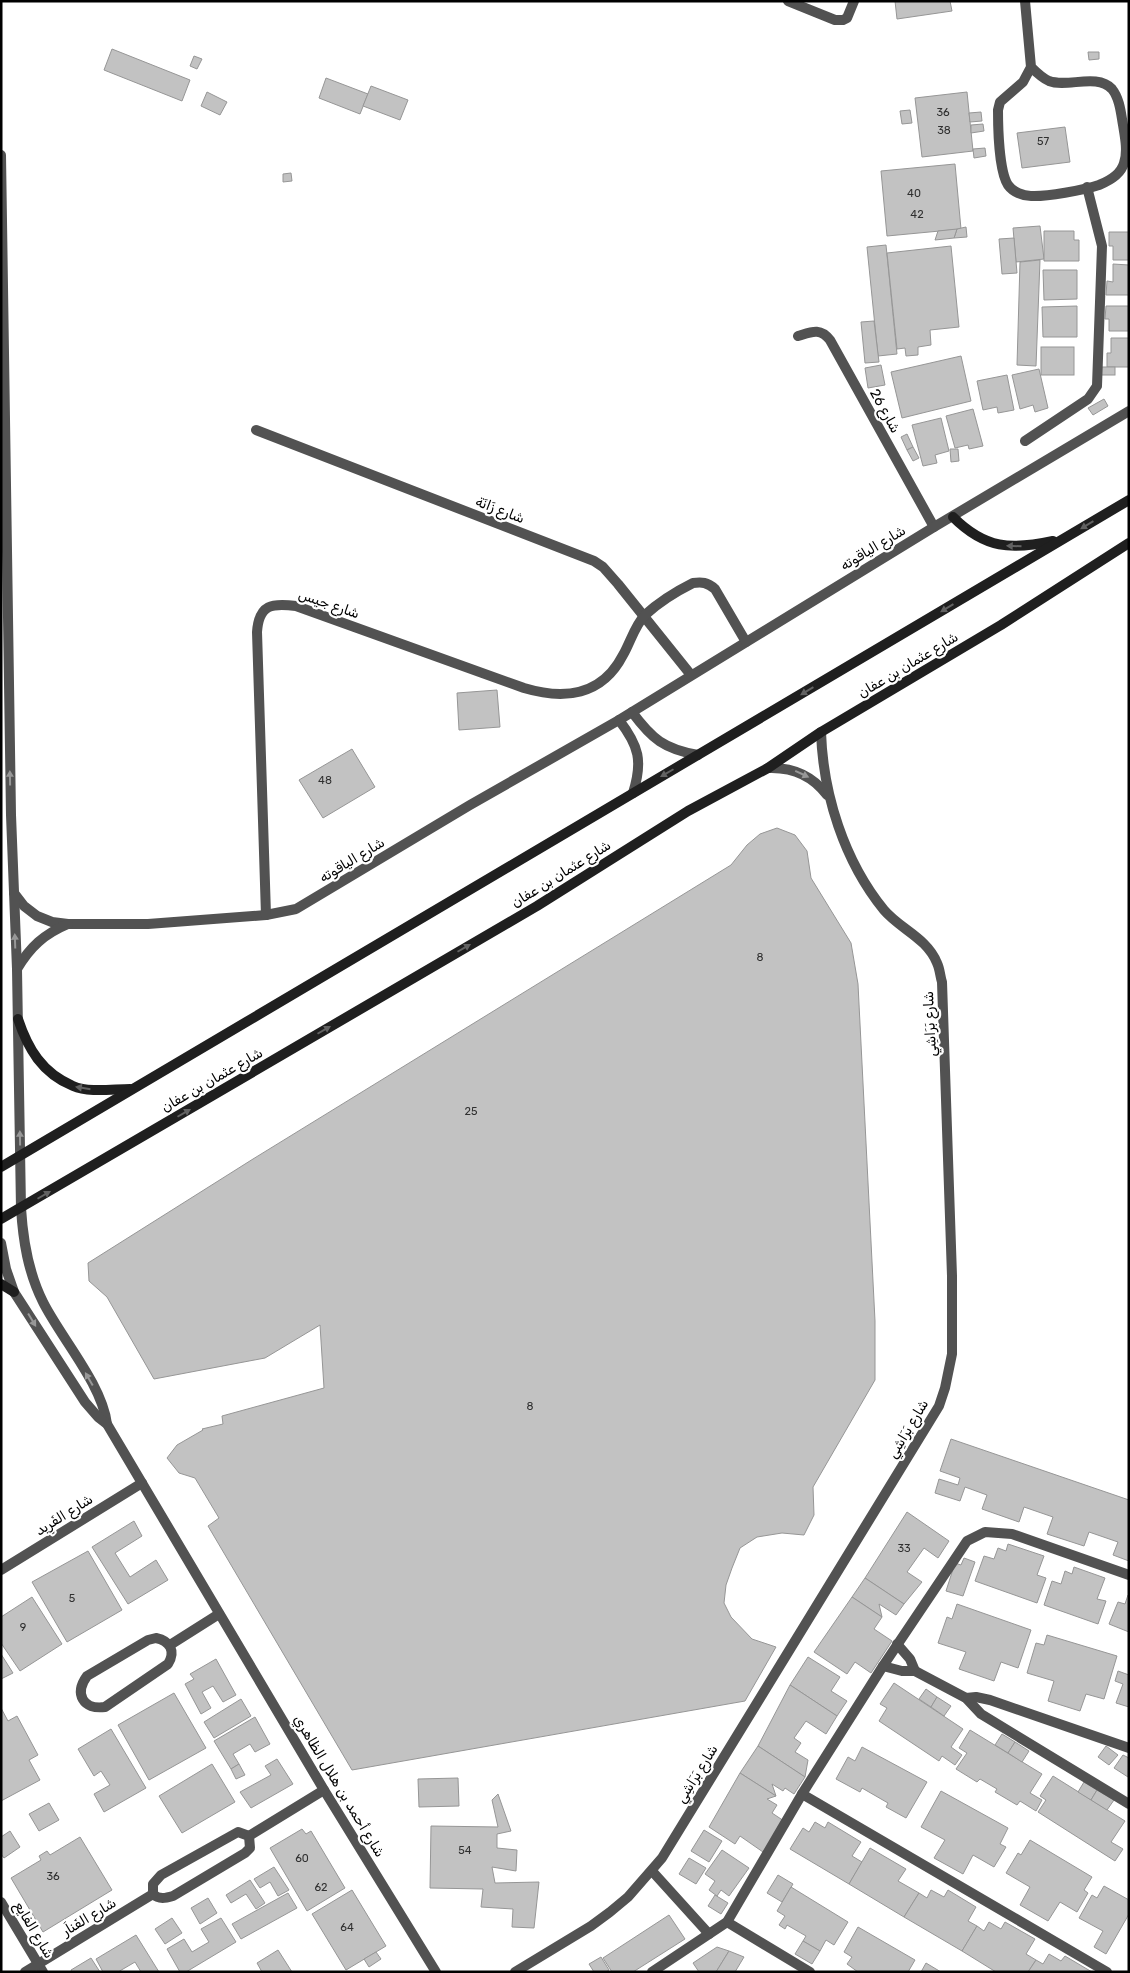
<svg xmlns="http://www.w3.org/2000/svg" width="1130" height="1973" font-family="Rubik,'Noto Naskh Arabic',sans-serif">
	<rect width="100%" height="100%" fill="#fff"/>
	<g fill="#c2c2c2" stroke="#969696">
		<path d="M895,1h55l2,10 -55,8z"/>
		<path d="M112,49l78,31 -8,21 -78,-31z"/>
		<path d="M1088,52h11v7l-10,1z"/>
		<path d="M194,56l8,3 -5,10 -7,-3z"/>
		<path d="M326,78l42,16 -8,20 -41,-16z"/>
		<path d="M371,86l37,14 -8,20 -37,-14z"/>
		<path d="M207,92l20,10 -7,13 -19,-9z"/>
		<path d="M967,92l6,59 -51,6 -7,-59z"/>
		<path d="M910,110l2,13 -10,1 -2,-13z"/>
		<path d="M981,112l1,9 -12,1 -1,-9z"/>
		<path d="M983,124l1,7 -13,2v-8z"/>
		<path d="M1065,127l5,35 -48,6 -5,-35z"/>
		<path d="M985,148l1,8 -12,2 -1,-9z"/>
		<path d="M955,164l6,65 -74,7 -6,-65z"/>
		<path d="M291,173l1,8 -9,1v-8z"/>
		<path d="M1040,226l4,33 -28,3 -3,-34z"/>
		<path d="M966,227l1,10 -13,1 3,-9z"/>
		<path d="M957,229l-3,9 -19,2 3,-9z"/>
		<path d="M1044,231h30v9h5v21h-35z"/>
		<path d="M1109,232h20v28h-16v-14h-4z"/>
		<path d="M1014,238l3,35 -15,1 -3,-35z"/>
		<path d="M886,245l11,109 -19,2 -11,-109z"/>
		<path d="M951,246l8,81 -29,3 1,15 -13,2v8l-12,1 -1,-8 -8,1 -10,-96z"/>
		<path d="M1040,260l-4,106 -19,-1 3,-103z"/>
		<path d="M1113,264l16,1v30h-23l1,-14 6,1z"/>
		<path d="M1043,270h34v29l-33,1z"/>
		<path d="M1077,306v31h-34l-1,-30z"/>
		<path d="M1106,306h23v25h-20v-12h-4z"/>
		<path d="M874,321l5,41 -14,1 -4,-41z"/>
		<path d="M1111,338h18v29h-22v-14h4z"/>
		<rect x="1041" y="347" width="33" height="28"/>
		<path d="M961,356l10,45 -69,17 -11,-46z"/>
		<path d="M881,365l4,20 -17,3 -3,-20z"/>
		<rect x="1101" y="367" width="14" height="8"/>
		<path d="M1039,369l9,39 -13,4 -2,-7 -13,4 -8,-34z"/>
		<path d="M1007,375l7,35 -16,3 -1,-6 -14,3 -6,-29z"/>
		<path d="M1104,399l4,7 -15,9 -5,-7z"/>
		<path d="M973,409l10,37 -14,3 -1,-4 -13,3 -9,-32z"/>
		<path d="M941,418l8,33 -14,4 2,8 -14,3 -11,-41z"/>
		<path d="M907,434l6,13 -6,3 -6,-13z"/>
		<path d="M913,447l6,11 -6,3 -6,-11z"/>
		<path d="M950,449h8l1,12 -8,1z"/>
		<path d="M497,690l3,37 -41,3 -2,-37z"/>
		<path d="M352,749l23,38 -52,31 -24,-38z"/>
		<path d="M777,828l18,7 12,16 4,27 40,65 7,41 17,337v59l-62,107 1,28 -10,20 -22,-2 -25,4 -17,11 -8,20 -6,17 -2,18 7,14 21,22 24,8 -31,54 -393,69 -144,-244 11,-8 -24,-40 -16,-5 -12,-15 10,-13 26,-15 -1,-1 21,-5 -1,-8 102,-28 -4,-63 -55,33 -111,21 -47,-82 -18,-16 -1,-18 165,-104 478,-294 16,-20 13,-11z"/>
		<path d="M951,1439l178,61v61l-16,-6 5,-13 -29,-10 -5,14 -37,-12 6,-17 -29,-10 -5,15 -37,-13 5,-14 -22,-8 -5,14 -25,-8 4,-14 19,6 2,-7 -20,-7z"/>
		<path d="M907,1512l42,29 -11,17 -14,-10 -17,24 15,10 -18,22 -39,-26z"/>
		<path d="M134,1521l8,15 -27,17 15,24 26,-17 12,20 -40,24 -36,-57z"/>
		<path d="M1008,1544l36,12 -7,19 9,3 -9,25 -62,-22 9,-25 10,3 4,-11 8,3z"/>
		<path d="M88,1551l34,59 -55,32 -35,-60z"/>
		<path d="M964,1558l11,4 -12,34 -17,-5 9,-28 6,2z"/>
		<path d="M1074,1567l31,11 -8,21 9,2 -8,23 -54,-19 8,-24 9,3 4,-13 7,3z"/>
		<path d="M865,1578l39,26 -8,11 -17,-11 3,13 -30,-20z"/>
		<path d="M1128,1595h1v37l-20,-8 9,-22 7,2z"/>
		<path d="M32,1597l30,47 -42,27 -19,-28v-26z"/>
		<path d="M852,1597l30,20 -8,12 18,12 -21,32 -16,-11 -8,12 -33,-22z"/>
		<path d="M957,1604l74,26 -13,38 -17,-6 -7,19 -35,-12 7,-17 -28,-9 9,-26 5,2z"/>
		<path d="M1047,1635l70,21 -13,43 -18,-5 -6,17 -32,-10 6,-20 -27,-8 9,-30 8,2z"/>
		<path d="M1,1654l12,19 -12,6z"/>
		<path d="M808,1657l32,20 -9,14 16,10 -10,15 -47,-31z"/>
		<path d="M216,1659l20,36 -13,7 -10,-16 -11,6 9,16 -10,6 -16,-30 9,-5 -4,-5z"/>
		<path d="M1118,1671l11,4v32l-13,-4 7,-19 -8,-3z"/>
		<path d="M894,1683l69,46 -12,18 11,8 -7,10 -13,-9 -3,5 -60,-40 8,-13 -7,-4z"/>
		<path d="M790,1685l47,31 -11,18 -20,-13 -12,17 7,5 -6,9 13,8 -3,17 -47,-31z"/>
		<path d="M926,1689l11,8 -6,10 -12,-8z"/>
		<path d="M174,1693l32,55 -57,32 -31,-55z"/>
		<path d="M937,1697l14,9 -7,10 -13,-9z"/>
		<path d="M241,1699l10,17 -37,22 -10,-16z"/>
		<path d="M1,1708l7,13 9,-5 21,39 -9,5 11,20 -39,21z"/>
		<path d="M255,1717l15,27 -15,8 -5,-8 -17,10 6,10 -8,5 -17,-28z"/>
		<path d="M111,1729l35,59 -42,24 -10,-18 16,-9 -9,-14 -7,5 -16,-27z"/>
		<path d="M970,1730l72,44 -12,19 12,7 -6,11 -16,-10 -3,4 -22,-13 2,-3 -17,-10 -3,3 -21,-13 11,-16 -8,-5z"/>
		<path d="M1002,1734l13,8 -7,11 -13,-8z"/>
		<path d="M1015,1742l14,9 -7,11 -14,-9z"/>
		<path d="M758,1746l47,31 -11,17 -9,-6 -2,3 -11,-7 4,12 -36,-23z"/>
		<path d="M1106,1746l12,9 -9,10 -11,-8z"/>
		<path d="M862,1747l65,35 -21,36 -20,-11 2,-4 -26,-15 -2,4 -24,-13 12,-22 7,4z"/>
		<path d="M1123,1755l6,3 -1,19 -14,-9z"/>
		<path d="M277,1759l16,25 -42,24 -11,-16 31,-17 -6,-9z"/>
		<path d="M212,1764l23,38 -53,31 -23,-37z"/>
		<path d="M239,1764l6,11 -9,4 -5,-10z"/>
		<path d="M740,1773l36,23 -9,3 10,6 -5,8 12,8 -21,31 -23,-16 -5,8 -26,-17z"/>
		<path d="M1053,1776l72,45 -14,21 12,7 -8,12 -77,-49 8,-12 -6,-4z"/>
		<path d="M458,1778l1,28 -40,1 -1,-28z"/>
		<path d="M1084,1782l13,8 -6,10 -13,-8z"/>
		<path d="M1097,1790l17,10 -7,10 -16,-10z"/>
		<path d="M941,1791l67,37 -8,16 6,3 -12,20 -21,-12 -10,19 -29,-16 11,-18 -24,-13z"/>
		<path d="M498,1794l13,37 -14,3v14l20,2 -1,21 -24,-4 3,16 44,-1 -5,46 -22,-1 1,-18 -32,-2 2,-18 -53,-1 1,-62 67,1 -6,-27z"/>
		<path d="M49,1803l10,17 -20,11 -10,-17z"/>
		<path d="M815,1822l10,6 3,-6 33,20 -9,14 10,6 -13,22 -59,-35 13,-21 6,4z"/>
		<path d="M302,1829l4,5 5,-3 34,57 -38,23 -37,-63z"/>
		<path d="M704,1830l18,11 -13,21 -18,-11z"/>
		<path d="M10,1831l10,16 -16,11 -3,-4v-17z"/>
		<path d="M80,1837l32,53 -69,42 -32,-54 30,-18 -2,-4 8,-5 3,4z"/>
		<path d="M1030,1840l62,37 -8,13 4,3 -11,19 -17,-10 -12,19 -28,-16 10,-18 -24,-14 12,-20 3,2z"/>
		<path d="M870,1848l36,21 -8,12 21,12 -15,24 -55,-33z"/>
		<path d="M722,1850l27,18 -20,28 -8,-6 -4,6 -8,-6 6,-9 -10,-7z"/>
		<path d="M689,1858l17,10 -10,16 -17,-10z"/>
		<path d="M274,1867l15,23 -11,6 -8,-14 -10,6 -6,-9z"/>
		<path d="M778,1875l15,9 -11,18 -15,-9z"/>
		<path d="M250,1880l15,23 -9,6 -10,-15 -15,9 -5,-8z"/>
		<path d="M1104,1886l25,14v14l-23,40 -12,-7 9,-16 -24,-13 13,-23 5,3z"/>
		<path d="M791,1887l57,35 -14,23 -8,-5 -6,11 -17,-10 3,-5 -19,-11 -2,4 -6,-4 6,-9 -8,-5z"/>
		<path d="M352,1890l34,56 -40,24 -34,-56z"/>
		<path d="M931,1890l13,7 4,-7 28,17 -8,14 9,5 -15,25 -58,-34 15,-24 8,5z"/>
		<path d="M288,1893l9,15 -56,31 -9,-15z"/>
		<path d="M715,1895l13,8 -7,11 -13,-8z"/>
		<path d="M208,1898l9,15 -17,11 -9,-16z"/>
		<path d="M669,1915l16,24 -52,33h-21l-9,-14z"/>
		<path d="M172,1918l10,15 -17,11 -10,-15z"/>
		<path d="M221,1918l15,24 -50,30h-6l-13,-23 17,-10 8,13 17,-10 -8,-13z"/>
		<path d="M989,1922l12,7 4,-7 30,17 -9,15 10,6 -8,12h-32l-34,-21 15,-25 7,5z"/>
		<path d="M858,1927l57,33 -7,12h-50l-11,-8 5,-7 -8,-5z"/>
		<path d="M136,1935l23,37h-18l-6,-10 -17,10h-15l-7,-13z"/>
		<path d="M803,1941l17,10 -8,13 -17,-10z"/>
		<path d="M717,1947l12,4 -13,21h-17l-6,-9z"/>
		<path d="M278,1950l14,22h-30l-5,-9z"/>
		<path d="M729,1951l15,6 -9,15h-19z"/>
		<path d="M376,1952l5,7 -12,8 -5,-8z"/>
		<path d="M1049,1954l12,7 4,-5 27,16h-64l8,-12 7,4z"/>
		<path d="M601,1957l8,13 -3,2h-12l-5,-8z"/>
		<path d="M91,1958l9,14h-28l-1,-2z"/>
		<path d="M926,1963l15,9h-20z"/>
	</g>
	<g fill="none" stroke-linecap="round" stroke-linejoin="round">
		<g stroke="#525252" stroke-width="10">
			<path d="M788,1l47,19h8l4,-2 7,-17"/>
			<path d="M1025,1l6,66 -8,15 -23,20 -2,8c0,17 1,61 10,75 5,7 15,11 23,11 15,1 53,-6 68,-11 10,-4 22,-11 25,-22 4,-11 1,-26 -1,-38 -2,-11 -3,-26 -11,-36 -15,-16 -45,-1 -63,-8 -7,-3 -13,-9 -18,-14"/>
			<path d="M798,336c13,-4 22,-9 32,4l104,187"/>
			<path d="M256,430l338,131 9,6 15,17 73,91"/>
			<path d="M1025,441l63,-42 9,-13 5,-140 -15,-59"/>
			<path d="M632,712c20,27 32,37 66,43"/>
			<path d="M619,720c20,26 24,41 14,73"/>
			<path d="M768,768c24,-1 44,7 59,27"/>
			<path d="M14,893l10,13 13,10 15,6 16,2h80l118,-9 30,-6 174,-104 149,-85 315,-193 195,-116"/>
			<path d="M266,915l-9,-283c2,-28 15,-29 39,-26l228,82c40,12 78,8 99,-33 7,-12 12,-30 22,-40 13,-12 32,-24 48,-32 9,-1 14,-1 22,6l31,53"/>
			<path d="M17,969c13,-22 27,-35 51,-45"/>
			<path d="M21,1208c2,33 7,64 22,94 18,36 59,82 64,122"/>
			<path d="M1,1243l5,26 8,23 71,110 13,15 9,7 217,366 112,182"/>
			<path d="M1,1570l141,-87"/>
			<path d="M156,1638c14,3 20,13 12,26l-63,43c-22,3 -31,-13 -18,-31l61,-36z"/>
			<path d="M897,1644l13,15 5,12"/>
			<path d="M170,1645l49,-31"/>
			<path d="M883,1666l19,5h13l51,27 15,16 148,90"/>
			<path d="M966,1698l10,-1 14,3 139,48"/>
			<path d="M802,1794l305,178"/>
			<path d="M238,1832l11,4 1,12 -5,5 -72,43c-7,2 -14,4 -20,-2v-10l8,-9z"/>
			<path d="M249,1836l75,-46"/>
			<path d="M652,1871l57,63"/>
			<path d="M1,1902l42,70"/>
			<path d="M727,1922l83,50"/>
			<path d="M25,1972l128,-78"/>
			<path d="M515,1972l76,-46 19,-14 18,-15 34,-39 277,-452 6,-18 7,-34v-78l-10,-294c-2,-6 -2,-13 -5,-19 -10,-25 -37,-34 -53,-53 -40,-49 -61,-116 -63,-178"/>
			<path d="M652,1972l75,-50 75,-128 81,-128 84,-125 18,-9 27,2 117,41"/>
		</g>
		<path stroke="#525252" stroke-width="10" d="M1,155l10,660 6,154 4,239"/>
		<g stroke="#1f1f1f" stroke-width="10">
			<path d="M953,517c32,32 58,33 100,24"/>
			<path d="M18,1019c10,30 24,54 55,67 16,7 40,3 57,3"/>
			<path d="M1,1167l1128,-667"/>
			<path d="M1,1219l536,-313 151,-95 80,-43 53,-36 180,-107 128,-82"/>
			<path d="M1,1284l13,8"/>
		</g>
	</g>
	<defs><path id="oneway-solid" d="M-6-.8H1V-3.2L6.5 0L1 3.2V.8H-6Z" transform="scale(1.25)"/></defs>
	<g fill="#626262">
		<use href="#oneway-solid" transform="translate(1087 525) rotate(149)"/>
		<use href="#oneway-solid" transform="translate(1014 546) rotate(-178)"/>
		<use href="#oneway-solid" transform="translate(947 608) rotate(149)"/>
		<use href="#oneway-solid" transform="translate(807 691) rotate(149)"/>
		<use href="#oneway-solid" transform="translate(667 773) rotate(150)"/>
		<use href="#oneway-solid" transform="translate(464 948) rotate(-30)"/>
		<use href="#oneway-solid" transform="translate(324 1030) rotate(-30)"/>
		<use href="#oneway-solid" transform="translate(83 1088) rotate(-171)"/>
		<use href="#oneway-solid" transform="translate(184 1113) rotate(-30)"/>
		<use href="#oneway-solid" transform="translate(44 1195) rotate(-30)"/>
	</g>
	<g fill="#979797">
		<use href="#oneway-solid" transform="translate(802 774) rotate(25)"/>
		<use href="#oneway-solid" transform="translate(10 778) rotate(-91)"/>
		<use href="#oneway-solid" transform="translate(15 941) rotate(-92)"/>
		<use href="#oneway-solid" transform="translate(20 1138) rotate(-91)"/>
		<use href="#oneway-solid" transform="translate(32 1320) rotate(59)"/>
		<use href="#oneway-solid" transform="translate(89 1379) rotate(-120)"/>
	</g>
	<g text-anchor="middle" dominant-baseline="central" stroke-width="4.5" stroke-linejoin="round" paint-order="stroke">
		<g font-size="11" fill="#303030">
			<text x="943" y="112">36</text>
			<text x="944" y="130">38</text>
			<text x="1043" y="141">57</text>
			<text x="914" y="193">40</text>
			<text x="917" y="214">42</text>
			<text x="325" y="780">48</text>
			<text x="760" y="957">8</text>
			<text x="471" y="1111">25</text>
			<text x="530" y="1406">8</text>
			<text x="904" y="1548">33</text>
			<text x="72" y="1598">5</text>
			<text x="23" y="1627">9</text>
			<text x="465" y="1850">54</text>
			<text x="302" y="1858">60</text>
			<text x="53" y="1876">36</text>
			<text x="321" y="1887">62</text>
			<text x="347" y="1927">64</text>
		</g>
		<g font-size="14" fill="#000" stroke="#fff">
			<text transform="translate(885 411) rotate(61)">شارع 26</text>
			<text transform="translate(500 510) rotate(21)">شارع زَانَة</text>
			<text transform="translate(873 548) rotate(-31)">شارع الياقوته</text>
			<text transform="translate(329 604) rotate(19)">شارع جيس</text>
			<text transform="translate(908 665) rotate(-31)">شارع عثمان بن عفان</text>
			<text transform="translate(352 860) rotate(-31)">شارع الياقوته</text>
			<text transform="translate(561 874) rotate(-32)">شارع عثمان بن عفان</text>
			<text transform="translate(930 1024) rotate(-93)">شارع بَرَاشِي</text>
			<text transform="translate(212 1080) rotate(-30)">شارع عثمان بن عفان</text>
			<text transform="translate(908 1429) rotate(-59)">شارع بَرَاشِي</text>
			<text transform="translate(64 1515) rotate(-32)">شارع الفَرِيد</text>
			<text transform="translate(697 1774) rotate(-58)">شارع بَرَاشِي</text>
			<text transform="translate(339 1786) rotate(59)">شارع أحمد بن هلال الظاهري</text>
			<text transform="translate(89 1917) rotate(-31)">شارع الفَناَر</text>
			<text transform="translate(34 1930) rotate(59)">شارع الفايع</text>
		</g>
	</g>
	<rect width="1130" height="1973" fill="none" stroke="#000000" stroke-width="5"/>
</svg>
